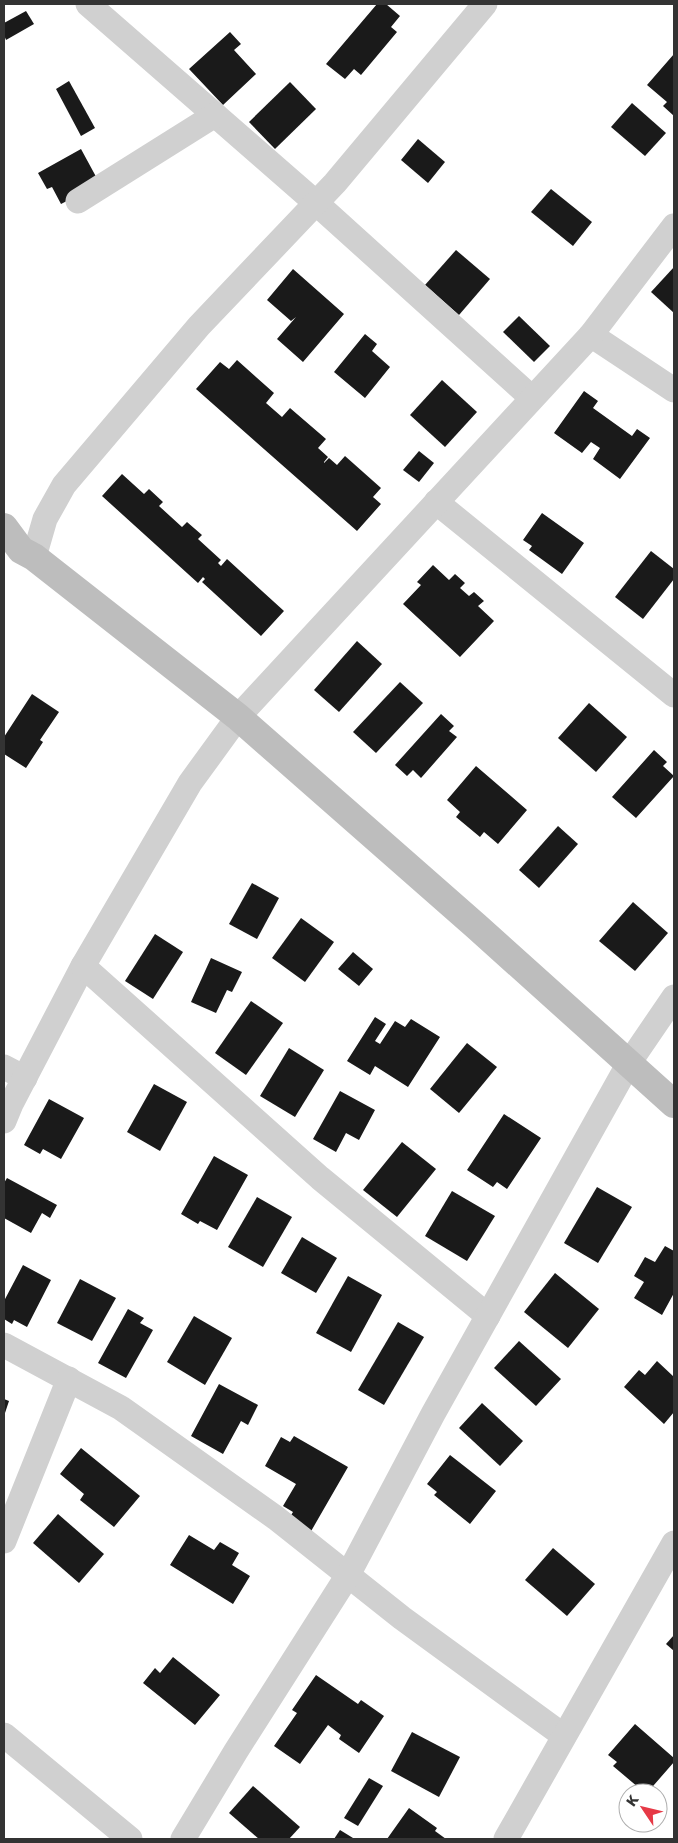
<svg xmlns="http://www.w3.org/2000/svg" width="678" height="1843" font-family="'Golos Text',sans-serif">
	<rect width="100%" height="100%" fill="#fff"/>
	<g fill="#1a1a1a">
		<path d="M377,4h9l14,12 -9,11 6,5 -36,43 -7,-6 -9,10 -19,-15z"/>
		<path d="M26,11l8,13 -28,16 -2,-5v-12z"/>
		<path d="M230,32l11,12 -7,6 22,24 -33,31 -34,-36z"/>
		<path d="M674,54v62l-11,-10 4,-4 -20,-17z"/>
		<path d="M69,81l26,47 -14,8 -25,-47z"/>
		<path d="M290,82l26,27 -41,40 -26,-27z"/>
		<path d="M632,103l34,30 -21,23 -34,-29z"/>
		<path d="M418,139l27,23 -17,21 -27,-23z"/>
		<path d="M81,149l19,35 -39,20 -9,-17 -5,2 -9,-16z"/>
		<path d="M551,189l41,33 -19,24 -42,-34z"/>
		<path d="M456,250l34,29 -31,36 -34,-30z"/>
		<path d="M674,267v46l-23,-21z"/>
		<path d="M293,269l51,45 -41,48 -26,-23 19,-22 -5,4 -24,-21z"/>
		<path d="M519,316l31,30 -16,16 -31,-30z"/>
		<path d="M365,334l12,10 -5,7 18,16 -25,31 -31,-26z"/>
		<path d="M237,360l37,33 -8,10 16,14 8,-9 36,31 -8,9 10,9 -4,5v1l5,-5 8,7 8,-9 36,32 -8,9 8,7 -24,27 -161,-142 24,-27 9,7z"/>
		<path d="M442,380l35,32 -32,35 -35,-32z"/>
		<path d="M584,391l14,10 -5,7 39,28 5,-7 13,9 -30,41 -27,-20 7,-11 -9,-6 -9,11 -28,-20z"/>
		<path d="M419,451l15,12 -15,19 -16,-12z"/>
		<path d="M122,474l22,20 5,-5 14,13 -4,4 23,21 5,-5 15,13 -4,4 23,21 -3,3 3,3 6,-7 57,52 -23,25 -59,-54 3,-3 -2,-2 -5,6 -96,-87z"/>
		<path d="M542,513l42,30 -22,31 -33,-24 3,-4 -9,-6z"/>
		<path d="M651,551l23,18v10l-31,40 -28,-22z"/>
		<path d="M433,565l16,15 6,-6 10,9 -5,5 9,8 5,-4 10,9 -6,5 16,15 -34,36 -57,-53 18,-19 -4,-3z"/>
		<path d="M357,641l25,23 -43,48 -25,-22z"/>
		<path d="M400,682l23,21 -47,50 -23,-21z"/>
		<path d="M32,694l27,18 -19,28 3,2 -17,26 -22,-14v-17z"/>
		<path d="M589,703l38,34 -31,35 -38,-34z"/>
		<path d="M441,714l13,12 -5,5 8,6 -36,41 -8,-8 -6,6 -12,-11z"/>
		<path d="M654,750l13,12 -4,4 11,10 -38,42 -24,-21z"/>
		<path d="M476,766l51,44 -29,34 -14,-12 -4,5 -24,-20 4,-5 -13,-12z"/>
		<path d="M558,826l20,18 -39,44 -20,-18z"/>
		<path d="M252,883l27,15 -22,41 -28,-15z"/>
		<path d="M633,902l35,31 -33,38 -36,-30z"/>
		<path d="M301,918l33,24 -29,40 -33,-24z"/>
		<path d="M155,934l28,18 -30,47 -28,-18z"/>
		<path d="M353,952l20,17 -14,17 -21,-17z"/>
		<path d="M211,958l31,14 -10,20 -5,-2 -11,23 -25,-11z"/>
		<path d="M251,1001l32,22 -37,52 -31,-22z"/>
		<path d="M375,1017l11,7 -11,17 5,3 15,-23 10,6 6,-8 29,18 -32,50 -33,-21 -5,9 -23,-14z"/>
		<path d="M467,1043l30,24 -38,46 -29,-24z"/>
		<path d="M289,1048l35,22 -29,47 -35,-21z"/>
		<path d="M154,1084l33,18 -27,49 -33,-19z"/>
		<path d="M340,1091l35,19 -16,30 -13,-7 -10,19 -23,-13z"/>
		<path d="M49,1099l35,19 -23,41 -18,-10 -3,5 -16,-9z"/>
		<path d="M504,1114l37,24 -34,51 -10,-7 -4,5 -26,-17z"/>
		<path d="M402,1142l34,27 -39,48 -34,-27z"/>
		<path d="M214,1156l34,19 -31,55 -17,-9 -2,3 -17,-10z"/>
		<path d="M7,1178l50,27 -7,13 -8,-5 -11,20 -27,-15v-35z"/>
		<path d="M597,1187l35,20 -34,56 -34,-20z"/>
		<path d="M452,1191l43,25 -28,45 -42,-25z"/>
		<path d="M257,1197l35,20 -29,50 -35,-20z"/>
		<path d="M302,1237l35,21 -21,35 -35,-20z"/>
		<path d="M665,1246l9,5v42l-12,22 -28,-17 10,-16 -10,-6 11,-19 10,5z"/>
		<path d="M23,1265l28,15 -24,47 -13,-7 -2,4 -8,-5v-18z"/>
		<path d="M555,1273l44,36 -31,39 -44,-36z"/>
		<path d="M348,1276l34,19 -31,57 -35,-19z"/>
		<path d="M80,1279l36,19 -24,43 -35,-18z"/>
		<path d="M128,1309l16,9 -4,5 13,7 -27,48 -28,-15z"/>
		<path d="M194,1316l38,22 -27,47 -38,-23z"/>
		<path d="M398,1322l26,15 -40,68 -26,-15z"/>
		<path d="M519,1341l42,38 -25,27 -42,-38z"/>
		<path d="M657,1361l17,16v35l-10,12 -40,-37 15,-17 6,5z"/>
		<path d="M219,1384l39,21 -10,20 -7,-4 -18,33 -32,-18z"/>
		<path d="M4,1399l5,2 -5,15z"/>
		<path d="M482,1403l41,38 -23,25 -41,-38z"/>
		<path d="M294,1436l54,31 -38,66 -22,-13 5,-8 -10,-6 13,-22 -31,-18 16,-29 9,5z"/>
		<path d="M81,1448l59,48 -26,31 -34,-27 4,-6 -24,-20z"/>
		<path d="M450,1455l46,36 -26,33 -36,-29 3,-3 -10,-8z"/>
		<path d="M58,1514l46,40 -25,29 -46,-40z"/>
		<path d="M189,1535l25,15 6,-8 19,11 -7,12 18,11 -17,28 -63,-39z"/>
		<path d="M553,1548l42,36 -28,32 -42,-36z"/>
		<path d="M674,1635v16l-8,-7z"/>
		<path d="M173,1657l47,38 -25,30 -52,-42 12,-15 5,5z"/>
		<path d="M316,1675l42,29 3,-4 23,16 -25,37 -20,-14 2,-4 -13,-10 -28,39 -26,-18 23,-33 -5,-3z"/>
		<path d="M635,1724l39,34v4l-27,31h-2l-32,-27 4,-4 -9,-7z"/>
		<path d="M412,1732l48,25 -21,40 -48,-26z"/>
		<path d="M369,1778l14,8 -25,40 -14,-8z"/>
		<path d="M253,1786l47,41 -11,12h-30l-30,-26z"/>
		<path d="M409,1808l28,20 -2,3 11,8h-59z"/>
		<path d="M340,1830l13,8 -1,1h-18z"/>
	</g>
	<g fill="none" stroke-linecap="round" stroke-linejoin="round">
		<g stroke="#d0d0d0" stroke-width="25">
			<path d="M88,4l228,199 216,195"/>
			<path d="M78,201l137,-86"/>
			<path d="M591,335l83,55"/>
			<path d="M436,502l238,193"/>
			<path d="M34,557l11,-38 19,-34 135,-159 136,-143 150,-179"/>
			<path d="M4,1067l21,11"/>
			<path d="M4,1121l7,-17 72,-138"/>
			<path d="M488,1316l-168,-138 -237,-212 107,-183 48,-66 353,-382 83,-109"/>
			<path d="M4,1345l117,63 155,110 126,100 162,118"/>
			<path d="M4,1541l65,-162"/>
			<path d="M4,1735l126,104"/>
			<path d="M183,1839l53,-88 112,-176 85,-161 196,-351 45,-66"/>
			<path d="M506,1839l168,-296"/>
		</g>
		<path stroke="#bdbdbd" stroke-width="28" d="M4,527l17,23 13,7 204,160 238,209 198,178"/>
	</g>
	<rect width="678" height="1843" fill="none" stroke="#333333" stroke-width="10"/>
	<g transform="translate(643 1808) rotate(305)"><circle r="24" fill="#ffffff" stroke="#adadad"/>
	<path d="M0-4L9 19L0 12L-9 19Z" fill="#e63946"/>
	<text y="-8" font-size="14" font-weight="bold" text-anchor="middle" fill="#333333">K</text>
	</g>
</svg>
